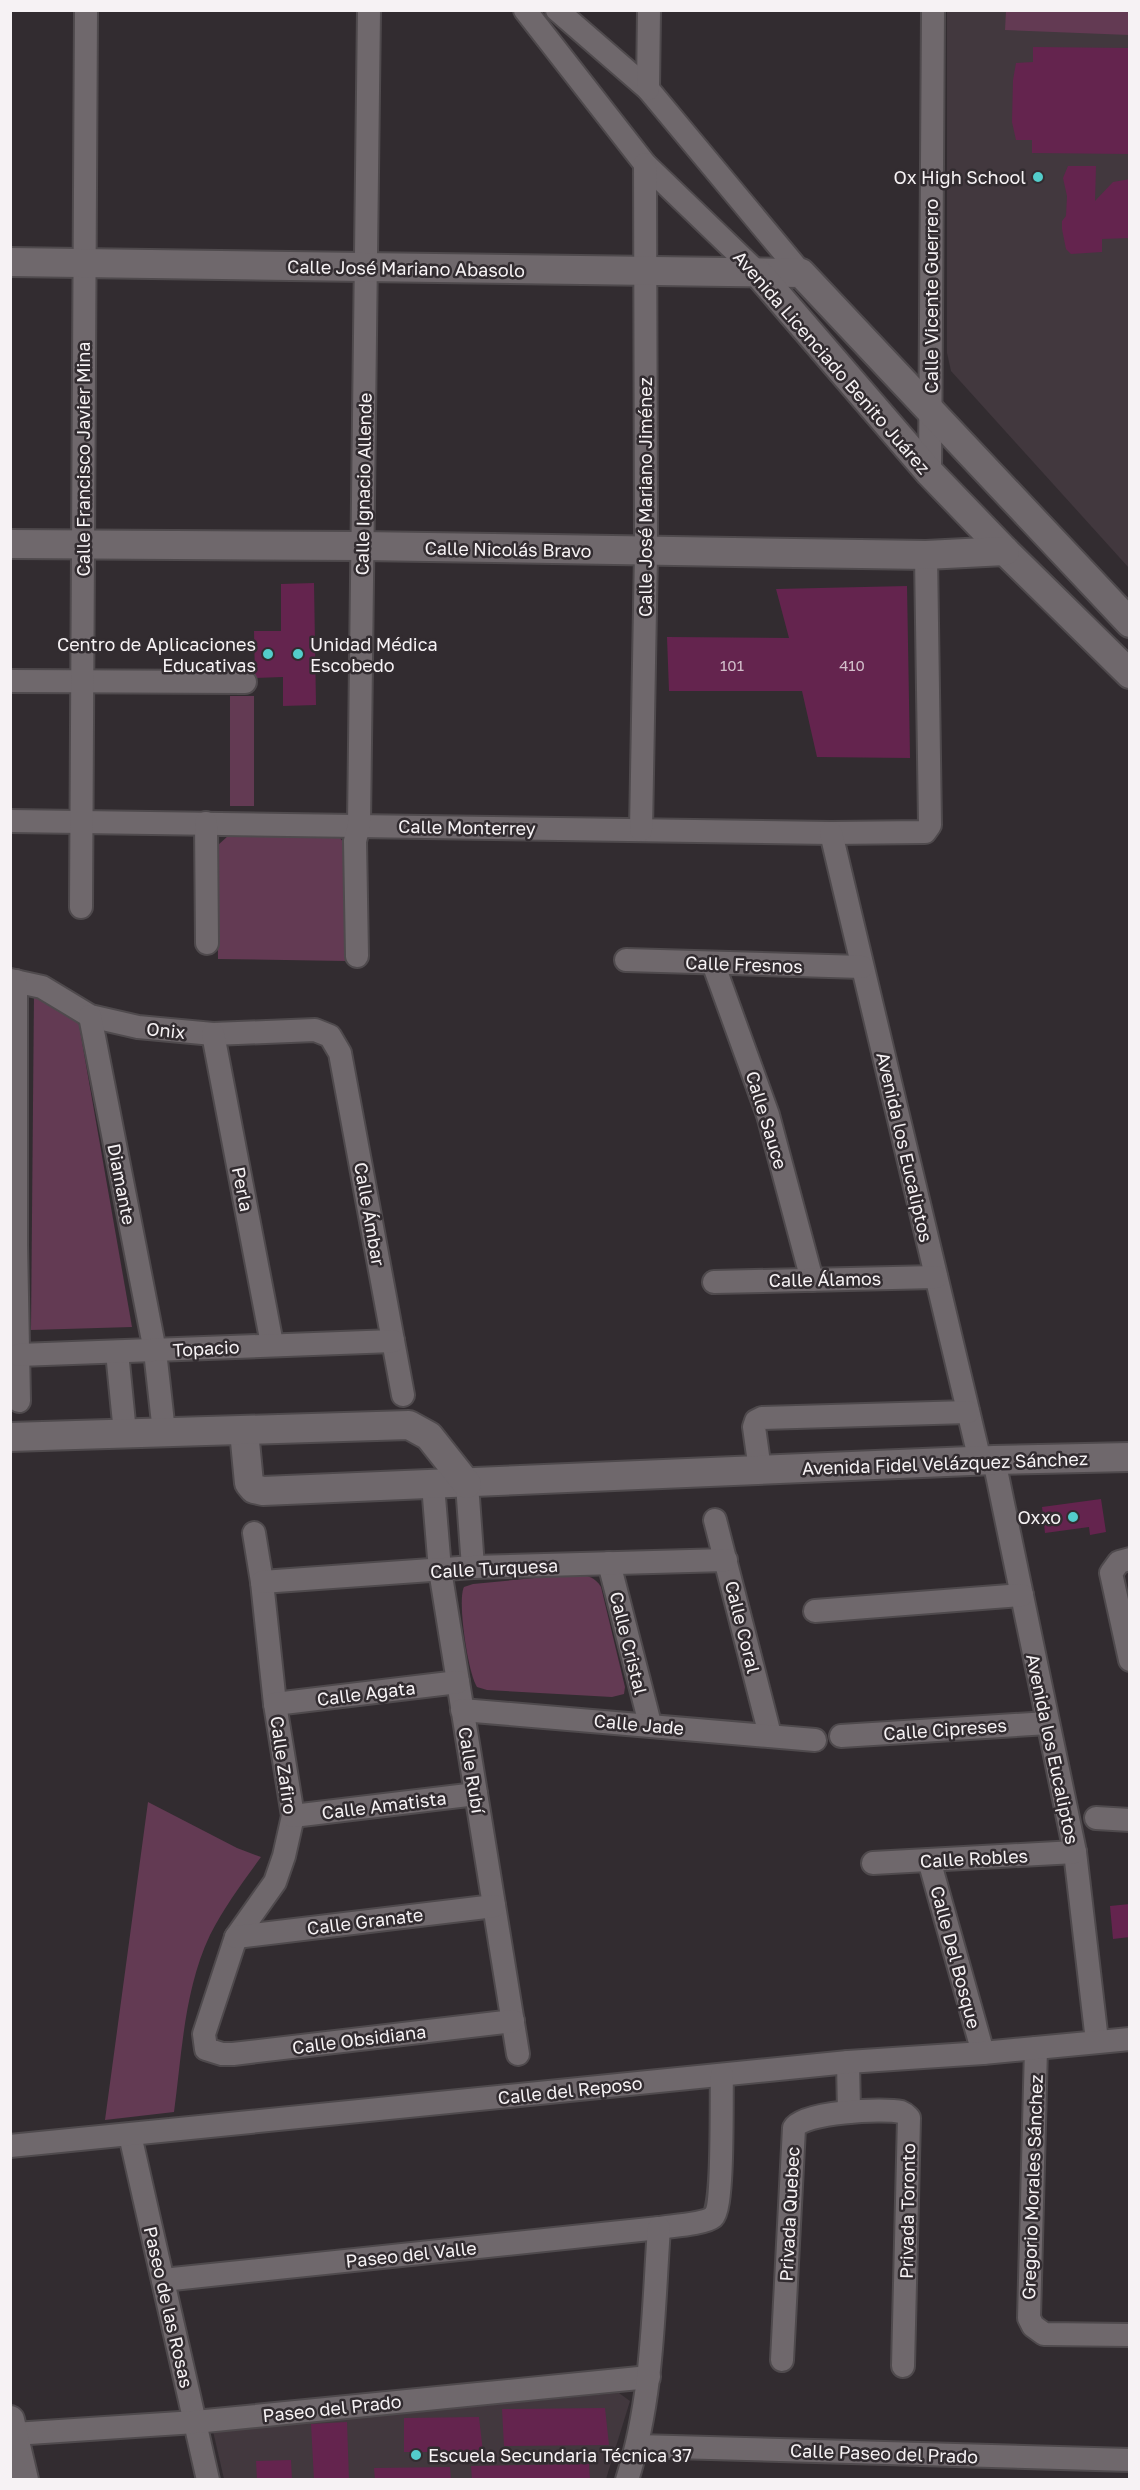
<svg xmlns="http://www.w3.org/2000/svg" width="1140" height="2490" font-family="'Golos Text',sans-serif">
	<rect width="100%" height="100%" fill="#322c30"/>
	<g fill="#42383e">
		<path d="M947,11h182v557l-178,-197 -4,-18z"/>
		<path d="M619,2393l11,8 -24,78h-382l-11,-48z"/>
	</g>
	<g fill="#633a53">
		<path d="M1006,11h123v24l-124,-5z"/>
		<rect x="230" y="696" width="24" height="110"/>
		<path d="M337,834l10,13 -1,114 -128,-2 -1,-113 12,-11z"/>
		<path d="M34,994l44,25 54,308 -101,3z"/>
		<path d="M576,1574c11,1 19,3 25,13l24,100 -1,7 -12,3 -125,-7 -10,-3c-9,-13 -20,-87 -13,-100l9,-3z"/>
		<path d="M148,1802l89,46 24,9c-18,25 -37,50 -51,78 -26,55 -28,118 -36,177l-69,8z"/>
	</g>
	<g fill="#64244e">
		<path d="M1033,47l97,1v106l-98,-1v-13h-16l-4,-18 1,-42 3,-17 17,-1z"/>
		<path d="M1068,166h28l-1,35 18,-19 17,-3v59l-28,1v13l-31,2 -5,-5 -4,-20v-8l4,-5 1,-20 -4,-18z"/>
		<path d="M314,583l2,122 -33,1v-29l-28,1 -1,-47h27v-47z"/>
		<path d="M907,586l3,172 -93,-1 -15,-66h-133l-2,-54 122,1 -13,-49z"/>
		<path d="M1101,1499l5,33 -16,3 -1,-8 -44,6 -3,-26z"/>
		<path d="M1130,1904v33l-17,2 -3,-33z"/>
		<path d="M605,2408l4,37 -105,1 -2,-37z"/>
		<path d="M479,2417l4,35h-79v-34z"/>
		<path d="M347,2422l2,58h-35l-3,-56z"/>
		<path d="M291,2460l1,20h-35l-1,-19z"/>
		<path d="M589,2464l1,16h-118l-1,-14z"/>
		<path d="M450,2467l1,13h-76l-1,-12z"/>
	</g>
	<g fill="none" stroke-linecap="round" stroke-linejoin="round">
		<g stroke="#4f4a4d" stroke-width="26">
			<g id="minor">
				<path d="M525,10l120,154 113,109"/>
				<path d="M557,10l91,79 153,184"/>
				<path d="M648,89l1,-79"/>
				<path d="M930,473l3,-463"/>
				<path d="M10,681l235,1"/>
				<path d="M10,821l821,12 94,-1 5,-7 -4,-270"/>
				<path d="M206,823l1,120"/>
				<path d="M641,830l5,-278 -1,-388"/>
				<path d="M831,833l149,628"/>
				<path d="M81,907l5,-897"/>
				<path d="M357,956l-2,-115 4,-16 10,-815"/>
				<path d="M626,960l236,7"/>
				<path d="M713,963l55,152 44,165"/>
				<path d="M10,980l32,7 48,29 48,11 75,7 102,-4 15,6 10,17 63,342"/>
				<path d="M16,981v263l3,157"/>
				<path d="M90,1016l65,335 9,81"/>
				<path d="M213,1034l59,310"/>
				<path d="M714,1282l222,-5"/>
				<path d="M117,1352l8,81"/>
				<path d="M19,1355l374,-14"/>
				<path d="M994,1460l81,392 22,189"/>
				<path d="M760,1470l-6,-43 2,-6 6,-3 206,-6"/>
				<path d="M467,1484l6,83"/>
				<path d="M433,1485l7,85 78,484"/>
				<path d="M715,1520l55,215"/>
				<path d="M254,1533l8,49 13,122 18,112 -9,40 -9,26 -39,55 -32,97 2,15 16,5h11l280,-33"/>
				<path d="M1130,1559l-11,3 -8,11 19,87"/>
				<path d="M609,1563l41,161"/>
				<path d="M262,1582l211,-15 253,-7"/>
				<path d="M815,1611l207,-16"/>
				<path d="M275,1704l183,-22"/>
				<path d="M462,1710l353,30"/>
				<path d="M841,1736l207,-13"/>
				<path d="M293,1816l183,-22"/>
				<path d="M1096,1818l34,2"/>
				<path d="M929,1860l54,193"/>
				<path d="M873,1863l202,-11"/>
				<path d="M236,1937l258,-31"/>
				<path d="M1036,2048l-7,270 4,8 11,8 86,1"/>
				<path d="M848,2062l1,50"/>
				<path d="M130,2135l78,345"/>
				<path d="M10,2146l838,-84 135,-9 147,-14"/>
				<path d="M163,2280l496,-52c11,-2 46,-4 54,-11 11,-10 8,-121 9,-142"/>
				<path d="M782,2360l12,-232c8,-16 90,-20 107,-16 5,2 5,3 8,6l-6,248"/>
				<path d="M14,2434l181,-12 454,-45"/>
				<path d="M638,2446l492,14"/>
				<path d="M627,2480c26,-82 26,-167 32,-252"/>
			</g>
		</g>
		<g stroke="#4f4a4d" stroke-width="32">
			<g id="tertiary">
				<path d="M10,262l791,11 329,350"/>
				<path d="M758,273l172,200 75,78 125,123"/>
				<path d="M10,544l352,2 564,9 79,-4"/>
				<path d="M244,1431l5,52 5,6 9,2 731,-31 136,-3"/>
				<path d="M10,1437l399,-12 20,11 38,48"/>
				<path d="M10,2420l14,60"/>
			</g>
		</g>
		<use href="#minor" stroke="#6f686c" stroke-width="22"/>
		<use href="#tertiary" stroke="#6f686c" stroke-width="28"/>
	</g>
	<g fill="#53cdcb" stroke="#322c30" stroke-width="2">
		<circle cx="1038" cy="177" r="6"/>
		<circle cx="268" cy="654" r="6"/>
		<circle cx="298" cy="654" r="6"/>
		<circle cx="1073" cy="1517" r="6"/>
		<circle cx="416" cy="2455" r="6"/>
	</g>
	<g text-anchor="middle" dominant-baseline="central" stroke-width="5" stroke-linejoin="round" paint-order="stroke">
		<g font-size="15" fill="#d2beca">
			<text x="732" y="665">101</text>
			<text x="852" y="665">410</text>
		</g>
		<g font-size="18" fill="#f6f2f4" stroke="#322c30" text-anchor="end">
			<text x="1026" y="177">Ox High School</text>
			<text x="256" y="644">Centro de Aplicaciones<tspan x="256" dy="21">Educativas</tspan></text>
			<text x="310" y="644" text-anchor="start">Unidad Médica<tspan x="310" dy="21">Escobedo</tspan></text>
			<text x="1061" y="1517">Oxxo</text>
			<text x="428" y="2455" text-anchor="start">Escuela Secundaria Técnica 37</text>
		</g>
		<g font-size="18" fill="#f6f2f4" stroke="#322c30">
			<text transform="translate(406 268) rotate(1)">Calle José Mariano Abasolo</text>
			<text transform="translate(931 296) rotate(-90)">Calle Vicente Guerrero</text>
			<text transform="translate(832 362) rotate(49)">Avenida Licenciado Benito Juárez</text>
			<text transform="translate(83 459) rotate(-90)">Calle Francisco Javier Mina</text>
			<text transform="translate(363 484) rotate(-89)">Calle Ignacio Allende</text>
			<text transform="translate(645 497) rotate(-90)">Calle José Mariano Jiménez</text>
			<text transform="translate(508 549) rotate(1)">Calle Nicolás Bravo</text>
			<text transform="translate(467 827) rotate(1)">Calle Monterrey</text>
			<text transform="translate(744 964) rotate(2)">Calle Fresnos</text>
			<text transform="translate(166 1030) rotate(6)">Onix</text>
			<text transform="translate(767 1120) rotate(73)">Calle Sauce</text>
			<text transform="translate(905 1147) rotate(77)">Avenida los Eucaliptos</text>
			<text transform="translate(122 1184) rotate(79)">Diamante</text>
			<text transform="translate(243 1189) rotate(79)">Perla</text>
			<text transform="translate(370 1214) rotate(80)">Calle Ámbar</text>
			<text transform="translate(825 1279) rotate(-1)">Calle Álamos</text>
			<text transform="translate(206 1348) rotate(-3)">Topacio</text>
			<text transform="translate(945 1463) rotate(-2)">Avenida Fidel Velázquez Sánchez</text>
			<text transform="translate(494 1568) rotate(-3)">Calle Turquesa</text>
			<text transform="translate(743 1627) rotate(76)">Calle Coral</text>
			<text transform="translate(629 1643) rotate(76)">Calle Cristal</text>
			<text transform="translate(366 1693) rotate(-7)">Calle Agata</text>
			<text transform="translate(639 1724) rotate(5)">Calle Jade</text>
			<text transform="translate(945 1729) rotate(-4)">Calle Cipreses</text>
			<text transform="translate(1053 1749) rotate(78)">Avenida los Eucaliptos</text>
			<text transform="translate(284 1765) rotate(82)">Calle Zafiro</text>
			<text transform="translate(472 1770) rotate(81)">Calle Rubí</text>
			<text transform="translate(384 1805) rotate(-7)">Calle Amatista</text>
			<text transform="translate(974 1858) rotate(-3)">Calle Robles</text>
			<text transform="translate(365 1921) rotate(-7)">Calle Granate</text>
			<text transform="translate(956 1957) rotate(75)">Calle Del Bosque</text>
			<text transform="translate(359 2039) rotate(-7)">Calle Obsidiana</text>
			<text transform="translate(570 2090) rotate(-6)">Calle del Reposo</text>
			<text transform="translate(1032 2187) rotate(-88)">Gregorio Morales Sánchez</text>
			<text transform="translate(907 2211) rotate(-89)">Privada Toronto</text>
			<text transform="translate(789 2214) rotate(-87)">Privada Quebec</text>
			<text transform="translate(411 2254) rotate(-6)">Paseo del Valle</text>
			<text transform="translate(169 2307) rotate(77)">Paseo de las Rosas</text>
			<text transform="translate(332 2408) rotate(-6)">Paseo del Prado</text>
			<text transform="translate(884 2453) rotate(2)">Calle Paseo del Prado</text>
		</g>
	</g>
	<rect width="1140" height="2490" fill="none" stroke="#f6f2f4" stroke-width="24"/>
</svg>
